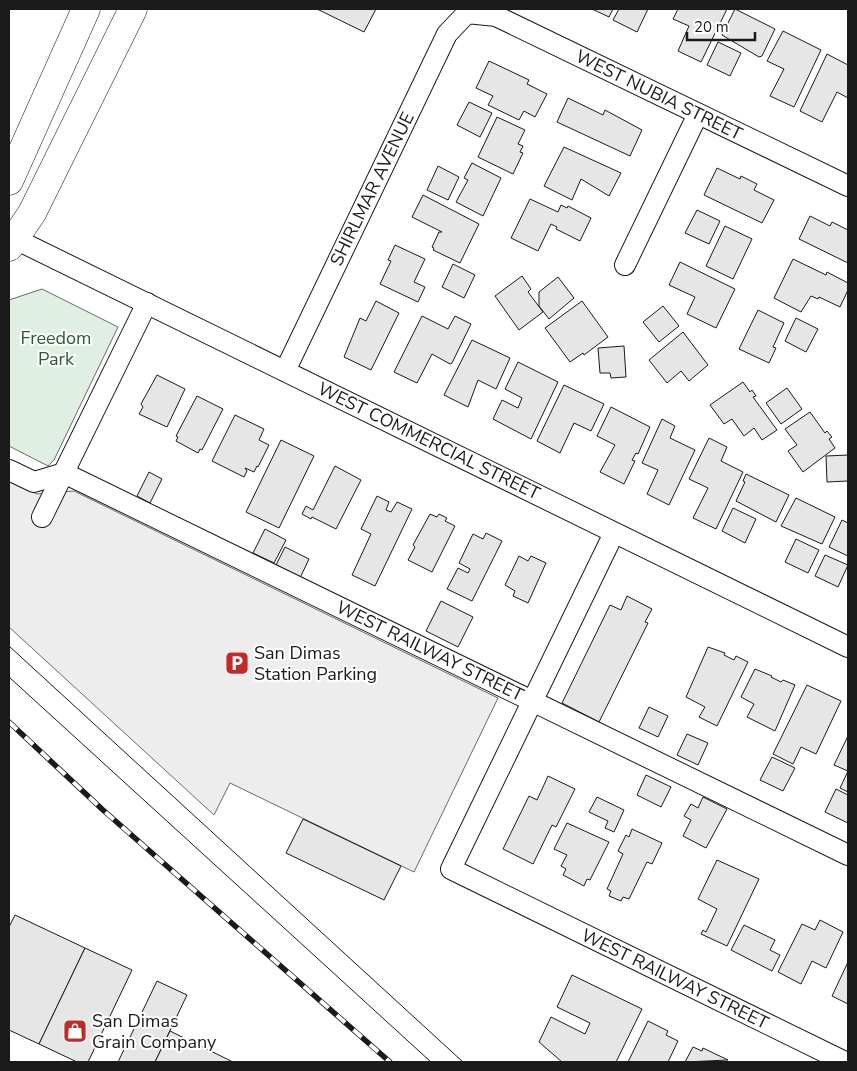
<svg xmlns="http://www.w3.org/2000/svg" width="857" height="1071" font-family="'Nunito Sans',sans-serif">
	<rect width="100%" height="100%" fill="#fff"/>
	<path fill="#e0efe3" stroke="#6a6a6a" d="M42,289l76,38 -64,133 -6,6 -39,-20v-146z"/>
	<path fill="#ededed" stroke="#6a6a6a" d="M9,481l28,13 37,-3 424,207 -84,174 -184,-89 -16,32 -205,-188z"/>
	<g fill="#e6e6e6" stroke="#1a1a1a">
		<path d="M317,9h59l-12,23z"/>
		<path d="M592,9h21l-4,8z"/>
		<path d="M619,9h29l-11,23 -24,-12z"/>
		<path d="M678,9h49l-26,53 -23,-11 11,-25 -16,-7z"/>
		<path d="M735,9l40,20 -13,27 -3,1 -37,-22z"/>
		<path d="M783,31l38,19 -27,57 -24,-11 14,-27 -17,-8z"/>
		<path d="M718,42l23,11 -11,23 -23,-11z"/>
		<path d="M827,54l21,11v33l-11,-6 -15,30 -22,-11z"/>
		<path d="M489,61l40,19 -2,4 20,10 -12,23 -11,-6 -5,9 -31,-15 5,-9 -17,-8z"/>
		<path d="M568,98l35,17 2,-5 37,20 -12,26 -73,-34z"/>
		<path d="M469,102l23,11 -12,24 -23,-12z"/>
		<path d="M497,117l28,13 -7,14 5,2 -3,6 3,1 -10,21 -35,-17z"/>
		<path d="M564,147l57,26 -12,23 -28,-17 -9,21 -28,-14z"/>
		<path d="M472,163l29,15 -18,38 -27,-14 12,-22 -4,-2z"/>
		<path d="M438,166l21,11 -11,23 -21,-10z"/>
		<path d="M717,168l23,11 1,-3 16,8 -3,6 20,10 -12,23 -58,-28z"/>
		<path d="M423,195l56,29 -19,39 -27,-13 1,-2 -2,-1 7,-15h3l-30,-15z"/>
		<path d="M530,199l28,13 3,-7 6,3 1,-2 23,12 -11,23 -24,-12 1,-2 -6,-3 -13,27 -27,-13z"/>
		<path d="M697,210l23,11 -11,23 -24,-11z"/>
		<path d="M810,216l20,10 2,-4 16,8v33l-49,-24z"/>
		<path d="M725,226l27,13 -19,40 -27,-13z"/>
		<path d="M395,245l30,14 -11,23 11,5 -7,15 -38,-18 11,-23 -3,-1z"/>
		<path d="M793,259l33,16 1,-3 21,11v7l-8,17 -21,-10 -1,2 -7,-3 -10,16 -27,-14z"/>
		<path d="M680,262l55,27 -19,39 -29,-14 8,-17 -26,-12z"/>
		<path d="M453,264l22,11 -11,23 -22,-11z"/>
		<path d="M522,276l9,13 -3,3 15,20 -24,18 -24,-34z"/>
		<path d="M558,277l16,21 -25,21 -10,-13v-14z"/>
		<path d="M376,301l23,12 -28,57 -27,-13 16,-39 6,3z"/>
		<path d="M582,301l26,36 -24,18 -1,-2 -13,9 -25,-34z"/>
		<path d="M663,306l16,20 -20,16 -16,-20z"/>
		<path d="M758,310l26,13 -11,24 3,1 -7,15 -30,-14z"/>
		<path d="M422,316l26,13 7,-13 16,8 -19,39 -2,1 -18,-10 -15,29 -23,-11z"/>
		<path d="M796,318l22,11 -12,23 -21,-11z"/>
		<path d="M683,332l25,33 -19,16 -8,-10 -14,12 -18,-23z"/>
		<path d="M472,340l38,18 -14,31 -18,-9 -10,27 -24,-12z"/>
		<path d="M624,346l2,31 -15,1 -1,-5h-10l-2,-25z"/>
		<path d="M518,362l40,20 -27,57 -38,-20 9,-19 16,8 4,-10 -17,-9z"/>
		<path d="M157,375l28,14 -18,38 -28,-13 4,-7 -2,-3z"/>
		<path d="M743,382l7,10 2,-2 4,6 -3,1 24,33 -15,10 -8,-12 -10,8 -12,-17 -8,5 -14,-19z"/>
		<path d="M564,385l40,19 -13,27 -17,-8 -14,30 -23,-12z"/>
		<path d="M787,388l15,21 -21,15 -15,-21z"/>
		<path d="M197,396l26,13 -21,41 -2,-1 -2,4 -22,-12 2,-4 -2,-1z"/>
		<path d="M611,407l39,20 -12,27 -2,-1 -4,7 3,1 -11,23 -24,-12 15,-27 -18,-9z"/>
		<path d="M810,412l15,21 2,-2 5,6 -3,2 6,9 -32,24 -15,-21 9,-6 -12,-16z"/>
		<path d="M235,415l29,14 -5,11 10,5 -11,22 -1,-1 -3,6 -9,-4 2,3 -3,6 -32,-16z"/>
		<path d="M662,419l13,7 -5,12 25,12 -26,55 -22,-11 11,-24 -16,-7z"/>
		<path d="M709,438l18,9 -6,14 22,11 -27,57 -23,-11 15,-30 -19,-9z"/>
		<path d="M281,440l33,16 -35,72 -33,-16z"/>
		<path d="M848,455v26l-21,1 -1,-26z"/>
		<path d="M335,466l26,14 -25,49 -24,-12 -1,2 -9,-5 4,-8 7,4z"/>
		<path d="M149,472l13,7 -12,24 -13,-7z"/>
		<path d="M746,474l43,21 -13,27 -40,-21 9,-19 -2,-1z"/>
		<path d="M377,496l12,6 -3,8 5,2 6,-10 15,7 -37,77 -23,-11 19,-41 -10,-5z"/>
		<path d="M796,498l39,19 -13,27 -41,-18z"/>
		<path d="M733,508l23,11 -11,24 -23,-12z"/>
		<path d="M430,514l7,3 2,-3 8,4 -2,3 10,5 -23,46 -24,-12 7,-13 -2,-2z"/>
		<path d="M842,520l6,3v33l-19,-9z"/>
		<path d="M265,529l21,11 -12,23 -21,-10z"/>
		<path d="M486,533l16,8 -30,60 -25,-12 11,-21 10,5 2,-4 -11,-6 14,-29 10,5z"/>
		<path d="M796,539l23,11 -11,23 -23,-11z"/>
		<path d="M285,547l24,12 -9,19 -24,-13z"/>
		<path d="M825,555l23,10 -10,22 -23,-11z"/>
		<path d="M519,556l9,5 3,-5 15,7 -18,40 -15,-7 2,-5 -10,-6z"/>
		<path d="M627,596l25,13 -7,13 3,1 -49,99 -37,-19 48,-98 11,5z"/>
		<path d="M441,601l32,16 -15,30 -32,-16z"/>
		<path d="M708,647l17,6 -1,2 10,5 2,-4 12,6 -31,64 -18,-9 6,-10 -19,-10z"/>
		<path d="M755,669l17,7 -1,1 10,5 2,-2 12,5 -20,46 -28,-14 7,-13 -13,-7z"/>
		<path d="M807,685l34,16 -25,53 -15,-7 -8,17 -20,-10z"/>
		<path d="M649,707l19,9 -10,21 -19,-9z"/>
		<path d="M687,734l21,9 -10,22 -21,-10z"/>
		<path d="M848,736v56l-8,-4 8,-17 -14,-6z"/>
		<path d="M772,757l23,11 -12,23 -23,-11z"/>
		<path d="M646,775l25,12 -10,20 -24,-12z"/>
		<path d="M548,776l27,13 -19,38 -4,-2 -19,39 -30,-15 26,-53 8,4z"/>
		<path d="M836,789l12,6v28l-23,-11z"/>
		<path d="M597,797l27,13 -10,22 -9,-4 3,-7 -19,-9z"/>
		<path d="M703,797l24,12 -21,39 -23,-12 8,-16 -7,-4 7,-12 7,4z"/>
		<path d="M303,819l98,47 -17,34 -98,-47z"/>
		<path d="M567,823l42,19 -19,38 -3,-1 -3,7 -21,-11 3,-6 -5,-3 6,-11 -13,-6z"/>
		<path d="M632,829l30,14 -10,21 -5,-2 -18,37 -6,-2 -2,4 -12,-5 2,-5 -4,-2 16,-35 -5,-3 8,-16 3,2z"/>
		<path d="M717,860l42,19 -32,67 -26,-12 2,-4 3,2 11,-23 -19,-10z"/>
		<path d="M15,915l70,33 -46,96 -30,-14v-103z"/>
		<path d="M820,920l23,12 -17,36 -14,-7 -11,23 -23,-12 24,-48 13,6z"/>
		<path d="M744,925l31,15 -5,10 10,5 -8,16 -41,-21z"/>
		<path d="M85,948l47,22 -44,92h-11l-38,-18z"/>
		<path d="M848,962v42l-16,-8z"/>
		<path d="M572,975l70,34 -26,53h-54l-23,-20 12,-25 34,17 5,-11 -33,-16z"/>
		<path d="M157,981l30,14 -32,67h-37z"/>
		<path d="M648,1021l20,10 -2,4 12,6 -10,21h-40z"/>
		<path d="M170,1031l63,31h-78z"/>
		<path d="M693,1047l9,4 1,-3 25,12 -43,2z"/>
	</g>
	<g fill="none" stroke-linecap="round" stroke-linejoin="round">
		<g stroke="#1a1a1a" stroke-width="22">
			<g id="street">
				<path d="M9,236l839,411"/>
				<path d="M625,265l73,-151"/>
				<path d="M285,371l162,-337 20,-21 29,3 352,170"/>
				<path d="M9,470l25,12 30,-9 784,382"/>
				<path d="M42,517l105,-214"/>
				<path d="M614,533l-163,336 394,193"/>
			</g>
		</g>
		<g stroke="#1a1a1a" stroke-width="29">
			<g id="secondary">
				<path d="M9,181l77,-172"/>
				<path d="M9,247l23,-34 101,-204"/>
			</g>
		</g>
		<use href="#street" stroke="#fff" stroke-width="20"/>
		<use href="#secondary" stroke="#fff" stroke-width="28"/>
		<g stroke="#1a1a1a" stroke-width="1">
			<path d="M9,646l454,416"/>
			<path d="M9,677l422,385"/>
		</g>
		<g stroke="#1a1a1a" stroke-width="5.5">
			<path id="rail" d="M9,722l94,88 287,252"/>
		</g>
		<use href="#rail" stroke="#fff" stroke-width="4" stroke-dasharray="11" stroke-linecap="butt"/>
	</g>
	<defs>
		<g id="parking-square" transform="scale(1.25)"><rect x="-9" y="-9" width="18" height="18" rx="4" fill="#c62828" stroke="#fff"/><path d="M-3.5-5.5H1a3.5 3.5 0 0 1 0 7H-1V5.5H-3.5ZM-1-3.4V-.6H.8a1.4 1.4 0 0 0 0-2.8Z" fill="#fff"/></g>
		<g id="shop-square" transform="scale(1.25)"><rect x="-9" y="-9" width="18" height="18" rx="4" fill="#c62828" stroke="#fff"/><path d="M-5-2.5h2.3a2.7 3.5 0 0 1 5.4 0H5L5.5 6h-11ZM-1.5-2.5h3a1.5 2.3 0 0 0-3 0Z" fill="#fff"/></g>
	</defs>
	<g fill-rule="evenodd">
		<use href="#parking-square" x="237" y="663"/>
		<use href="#shop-square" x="75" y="1031"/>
	</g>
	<g text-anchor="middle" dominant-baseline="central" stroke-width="4" stroke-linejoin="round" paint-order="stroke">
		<g font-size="18" fill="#1a1a1a" stroke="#fff">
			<text transform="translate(659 95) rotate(26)">WEST NUBIA STREET</text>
			<text transform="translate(372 189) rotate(-64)">SHIRLMAR AVENUE</text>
			<text transform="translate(429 441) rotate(26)">WEST COMMERCIAL STREET</text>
			<text transform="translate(430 651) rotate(26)">WEST RAILWAY STREET</text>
			<text transform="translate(675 979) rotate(26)">WEST RAILWAY STREET</text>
		</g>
		<g font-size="18" fill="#2b5a34" stroke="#fff">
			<text x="56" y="338">Freedom<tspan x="56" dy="21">Park</tspan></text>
		</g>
		<g font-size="18" fill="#1a1a1a" stroke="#fff" text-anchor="start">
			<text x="254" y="653">San Dimas<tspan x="254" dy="21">Station Parking</tspan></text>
			<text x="92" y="1021">San Dimas<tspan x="92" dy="21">Grain Company</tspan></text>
		</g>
	</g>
	<rect width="857" height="1071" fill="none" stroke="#1a1a1a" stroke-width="20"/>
	<path d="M687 32v8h68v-8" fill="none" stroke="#1a1a1a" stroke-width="2.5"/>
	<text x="694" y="32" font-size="15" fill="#1a1a1a" stroke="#ffffff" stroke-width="4" paint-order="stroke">20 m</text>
</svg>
